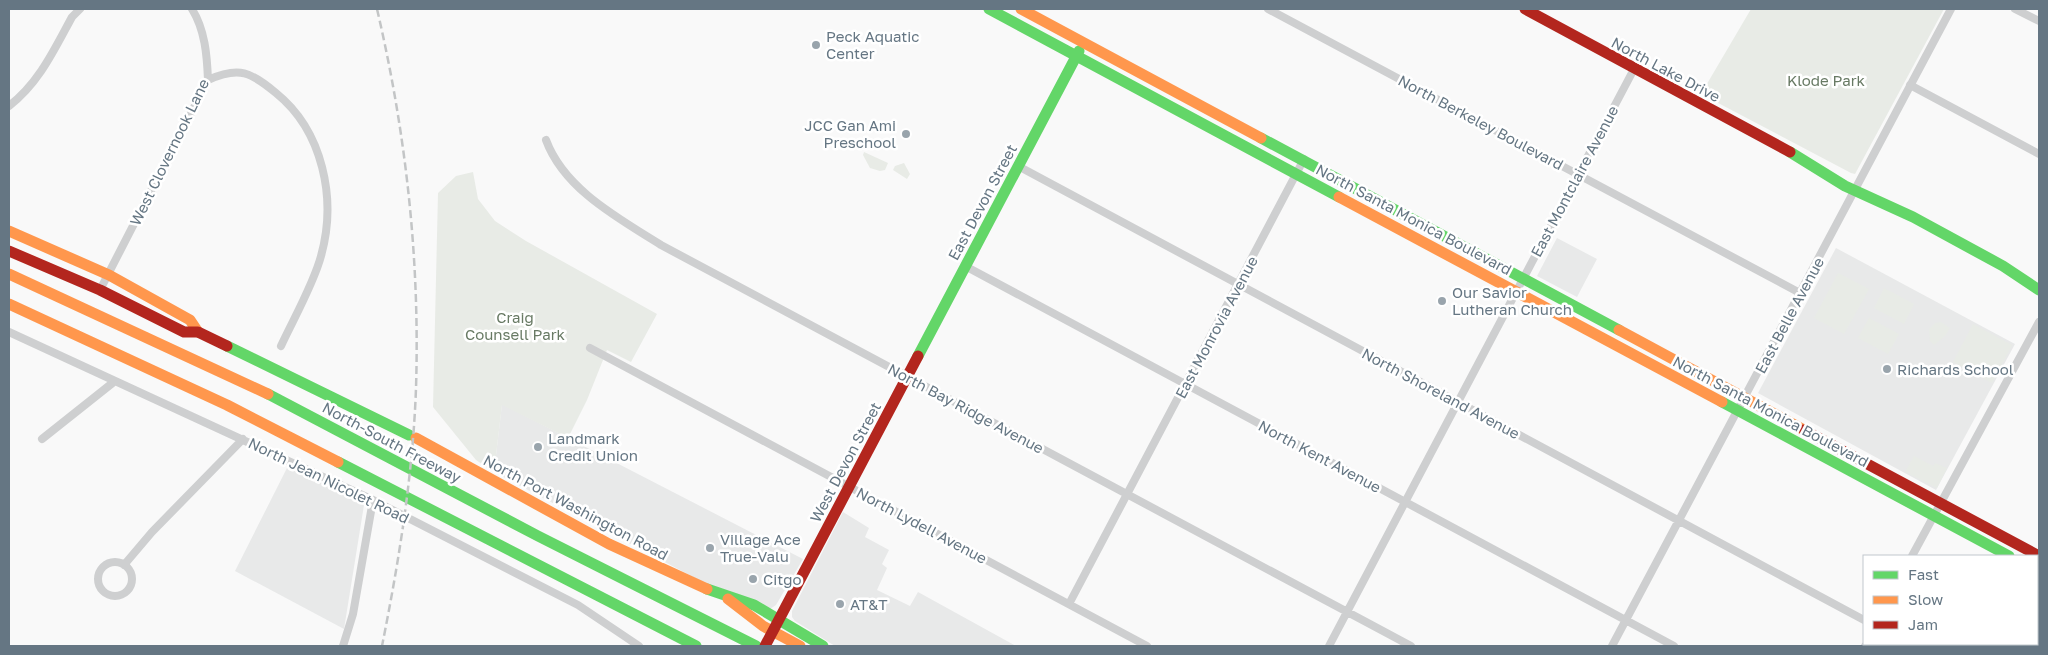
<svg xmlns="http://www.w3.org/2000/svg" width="2048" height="655" font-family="'Golos Text',sans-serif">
<rect width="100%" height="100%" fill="#f9f9f9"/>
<path fill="#e8e9e9" d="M1557,238L1597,259L1577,297L1537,276Z
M1836,248L2015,344L1936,490L1758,393Z
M502,404L803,559L776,605L770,609L716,589L494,472Z
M288,466L364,505L344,629L235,571Z
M843,512L869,528L865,537L889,550L882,564L887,568L877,590L910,606L918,592L1016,646H835L795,621L792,617V611Z"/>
<path fill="#e8ebe6" d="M1751,9H1944L1855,174L1851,173L1701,94Z
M864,152L888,163L885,170L880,171L870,168L863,155Z
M904,163L910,174L907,179L893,170L895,166Z
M473,172L478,199L495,221L526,241L657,314L631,362L607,350L587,400L568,438L502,405L494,472L476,460L433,407L438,193L456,176Z
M1838,273L1869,289L1844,334L1814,318Z
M1884,288L1914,304L1904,324L1874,308Z
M1869,318L1899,334L1888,354L1858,338Z
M1941,322L1950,328L1945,336L1934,345L1930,341L1929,329L1935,323Z
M1973,324L2012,345L1992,383L1953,362Z
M1914,456L1933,466L1935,463L1947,468L1937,488L1905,472Z"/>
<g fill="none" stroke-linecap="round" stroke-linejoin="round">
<path stroke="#cecfd0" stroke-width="8" d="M1268,9L1800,293
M2015,9L2039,21
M208,80C239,66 251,72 276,93C323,131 337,199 321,256C314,283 293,320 281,346
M1910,85L2039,154
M9,106C39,83 54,50 72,17L80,9
M546,140C564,189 618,218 661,245L1411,646
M1018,166L1864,620
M965,266L1674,646
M100,290L208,80C207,55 205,30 192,9
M9,332L373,500L578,605L639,646
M590,348L1147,646
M42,439L115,381
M1912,556L2039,322
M98 579a17 17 0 1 1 34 0a17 17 0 1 1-34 0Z
M124,565L152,532L243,439
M1069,604L1304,159
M1909,644L1914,646
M343,646L353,614L373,500
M1329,646L1634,69
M1612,646L1951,9
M1865,646L1867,644"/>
<path stroke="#63d668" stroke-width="11" d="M989,9L1339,197
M1261,138L1619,330
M1790,152L1845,186L1913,217L2003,266L2039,290
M227,346L409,435
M918,356L1079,51
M268,394L538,536L756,646
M1722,402L2009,556
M338,462L696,646
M2037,571L2039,573
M707,589L754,605L823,646"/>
<path stroke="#ff974d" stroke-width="11" d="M1021,9L1261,138
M1339,197L1722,402
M9,231L109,275L190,320L198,332
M9,274L268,394
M9,304L227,405L338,462
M1619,330L1804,430
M416,438L609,544L707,589
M728,599L763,626L800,646"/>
<path stroke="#b3261e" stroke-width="11" d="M1525,9L1790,152
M9,251L100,290L184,332H198L227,346
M1804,430L2039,556
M765,646L918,356"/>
<path stroke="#c3c5c6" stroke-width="2.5" stroke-dasharray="8 4" stroke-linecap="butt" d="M377,9C406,133 420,260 416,388C413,474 399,561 382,646"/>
</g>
<g fill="#99a4ac" stroke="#fff" stroke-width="2">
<circle cx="816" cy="45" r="5"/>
<circle cx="906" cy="134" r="5"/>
<circle cx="1442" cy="301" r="5"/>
<circle cx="1887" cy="369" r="5"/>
<circle cx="538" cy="447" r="5"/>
<circle cx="710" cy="548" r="5"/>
<circle cx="753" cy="579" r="5"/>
<circle cx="840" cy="604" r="5"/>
</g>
<g text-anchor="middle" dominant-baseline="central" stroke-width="5" stroke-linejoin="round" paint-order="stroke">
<g font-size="15" fill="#657683" stroke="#fff" text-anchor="start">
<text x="826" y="36">Peck Aquatic<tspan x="826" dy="17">Center</tspan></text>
<text x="896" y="125" text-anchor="end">JCC Gan Ami<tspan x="896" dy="17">Preschool</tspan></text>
<text x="1452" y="292">Our Savior<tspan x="1452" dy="17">Lutheran Church</tspan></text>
<text x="1897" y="369">Richards School</text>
<text x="548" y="438">Landmark<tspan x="548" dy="17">Credit Union</tspan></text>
<text x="720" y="539">Village Ace<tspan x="720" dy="17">True-Valu</tspan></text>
<text x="763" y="579">Citgo</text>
<text x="850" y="604">AT&amp;T</text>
</g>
<g font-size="15" fill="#657683" stroke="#fff">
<text transform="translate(1666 69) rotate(28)">North Lake Drive</text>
<text transform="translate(1481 122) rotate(28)">North Berkeley Boulevard</text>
<text transform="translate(169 152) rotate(-64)">West Clovernook Lane</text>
<text transform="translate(1574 181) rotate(-62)">East Montclaire Avenue</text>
<text transform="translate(982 202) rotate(-62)">East Devon Street</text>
<text transform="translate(1414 219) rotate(28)">North Santa Monica Boulevard</text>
<text transform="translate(1789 315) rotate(-62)">East Belle Avenue</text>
<text transform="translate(1216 327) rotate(-62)">East Monrovia Avenue</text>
<text transform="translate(1441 393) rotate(28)">North Shoreland Avenue</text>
<text transform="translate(966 408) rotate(28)">North Bay Ridge Avenue</text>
<text transform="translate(1771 411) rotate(28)">North Santa Monica Boulevard</text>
<text transform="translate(392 442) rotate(28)">North-South Freeway</text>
<text transform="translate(1320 456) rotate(28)">North Kent Avenue</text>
<text transform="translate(845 462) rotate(-62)">West Devon Street</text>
<text transform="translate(329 480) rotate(26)">North Jean Nicolet Road</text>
<text transform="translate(576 507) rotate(28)">North Port Washington Road</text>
<text transform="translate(922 525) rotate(28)">North Lydell Avenue</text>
</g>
<g font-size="15" fill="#687a64" stroke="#fff">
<text x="1826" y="80">Klode Park</text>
<text x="515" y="317">Craig<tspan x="515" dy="17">Counsell Park</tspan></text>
</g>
</g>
<rect width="2048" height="655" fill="none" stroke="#657683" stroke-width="20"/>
<rect x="1863" y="555" width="175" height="90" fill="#ffffff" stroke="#c1c8cd"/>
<rect x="1873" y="571" width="25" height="8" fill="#63d668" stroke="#c1c8cd"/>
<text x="1908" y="580" font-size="15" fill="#657683">Fast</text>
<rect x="1873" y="596" width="25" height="8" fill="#ff974d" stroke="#c1c8cd"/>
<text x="1908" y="605" font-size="15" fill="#657683">Slow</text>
<rect x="1873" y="621" width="25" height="8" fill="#b3261e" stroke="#c1c8cd"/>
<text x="1908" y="630" font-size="15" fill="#657683">Jam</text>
</svg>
